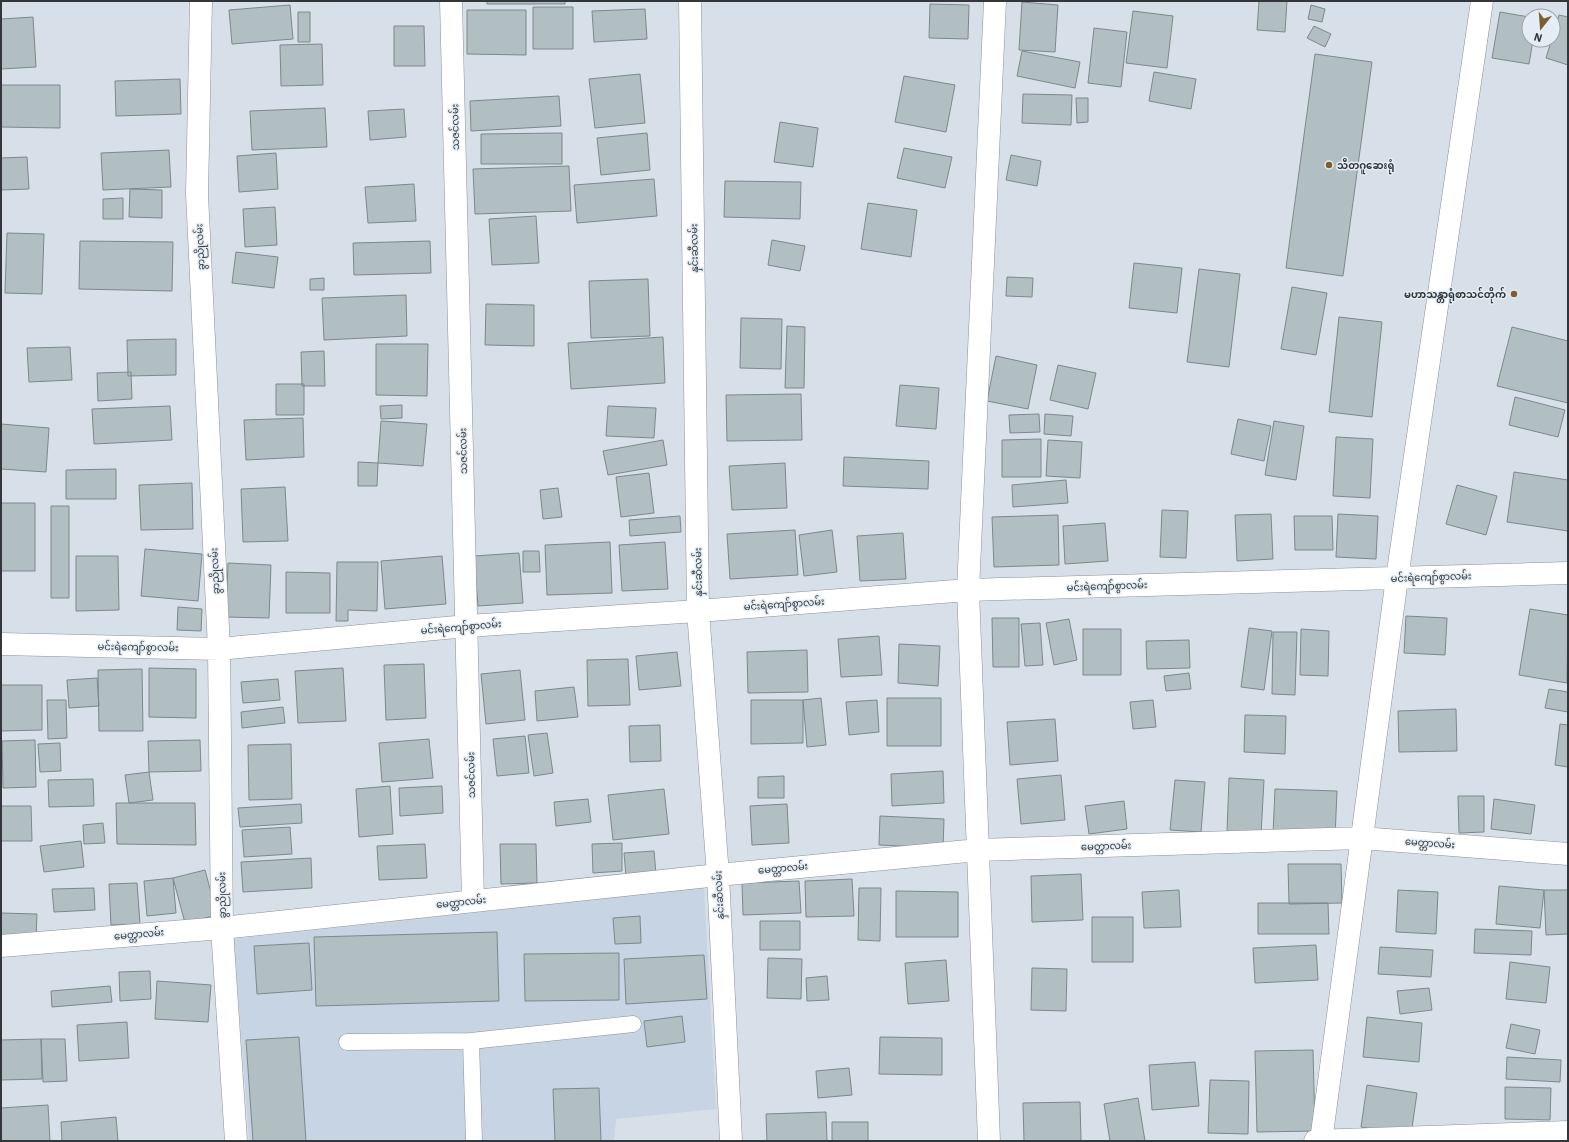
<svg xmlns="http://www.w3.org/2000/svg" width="1569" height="1142" font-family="'IBM Plex Sans','Noto Sans Myanmar',sans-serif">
<rect width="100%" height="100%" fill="#d7dfe8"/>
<path fill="#c6d4e3" d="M704,887L716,1109L616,1119L614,1141H249L234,939Z"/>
<path fill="#b2bfc2" stroke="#7c898b" d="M487,1H565V4H487Z
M1259,1H1287L1285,32L1257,30Z
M1022,2L1058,5L1055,52L1019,50Z
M930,4L969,5L968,39L929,38Z
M290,5L293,39L232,44L229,10Z
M1311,5L1325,9L1322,22L1308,19Z
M533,7H573V49H533Z
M645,9L647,39L594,42L592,11Z
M467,10H526V55L467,54Z
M1133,11L1173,16L1167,68L1126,63Z
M298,12H310V42H298Z
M1500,12L1529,17V40H1533L1529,64L1492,58Z
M1559,15L1568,17V65L1546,58Z
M33,17L36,67L1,69V19Z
M394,26H424L425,66H394Z
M1314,26L1331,34L1325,47L1307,38Z
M1094,28L1127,32L1121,87L1088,83Z
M322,44L323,85L281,86L280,45Z
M1022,51L1080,62L1075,88L1017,76Z
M1315,54L1372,62L1343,276L1286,268Z
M1154,72L1196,79L1191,109L1149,101Z
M640,74L645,123L595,128L589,79Z
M904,76L955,85L946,132L895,122Z
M180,79L181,114L116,116L115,81Z
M1,85H60V128L1,127Z
M1023,94L1072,95L1071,125L1022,123Z
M559,96L561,126L471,131L470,101Z
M1076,98H1088V122L1077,123Z
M325,108L327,147L252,150L250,111Z
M404,109L406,137L370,140L368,111Z
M780,122L818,128L813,167L774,162Z
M562,133V164H481V134Z
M647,133L650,170L601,175L597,138Z
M904,148L952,157L945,188L897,178Z
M169,150L171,187L103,190L101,153Z
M276,153L278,189L239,192L237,156Z
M1011,155L1041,161L1037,186L1006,180Z
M27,157L29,189L1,190V158Z
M569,166L571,211L475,214L473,169Z
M654,179L657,216L577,223L574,185Z
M725,181L801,182L800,219L724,217Z
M414,184L416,221L368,223L365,187Z
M130,189L162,190V218L129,217Z
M123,198V219H103V199Z
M868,203L917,210L911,257L861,249Z
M275,207L277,245L245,247L243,209Z
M536,216L539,263L492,265L489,219Z
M7,233L44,234L42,294L5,293Z
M772,240L805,246L800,271L768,265Z
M80,241L173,242L172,291L79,289Z
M430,241L431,273L354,275L353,243Z
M236,252L278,257L274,288L232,283Z
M1134,263L1182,268L1177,313L1129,308Z
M1199,269L1240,274L1229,367L1187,362Z
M1007,277L1033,278L1032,297L1006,296Z
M324,278V290H310V279Z
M648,279L650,336L591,338L589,281Z
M1292,287L1327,293L1316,355L1281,349Z
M406,295L407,336L324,340L322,298Z
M486,304L534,305V346L485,345Z
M1339,317L1382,322L1372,417L1329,412Z
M741,318L782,319L781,369L740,368Z
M787,326L805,327L804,388H785Z
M1512,327L1568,341V403L1497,386Z
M663,337L665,383L571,389L568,343Z
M176,339V375L128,376L127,340Z
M376,344H428L427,396L376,395Z
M70,347L72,380L29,382L27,348Z
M324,351L325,386H302L301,352Z
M996,356L1037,365L1028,409L987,401Z
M1058,365L1096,373L1088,409L1050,400Z
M131,372L132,399L98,401L97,373Z
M276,384H304V415H276Z
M900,385L939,388L936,429L896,426Z
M801,394L802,440L727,441L726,395Z
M1515,397L1565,410L1558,437L1509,425Z
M402,405V418L381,419L380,406Z
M170,406L172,440L94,444L92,409Z
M608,406L656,408L654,438L606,436Z
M1039,414L1040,432L1010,433L1009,415Z
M1045,414L1073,416L1071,436L1044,434Z
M303,418L304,457L246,460L244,420Z
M1238,419L1271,426L1264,461L1231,454Z
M381,421L427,424L423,466L378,463Z
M1274,421L1304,426L1296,480L1265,475Z
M1,424L49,428L46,472L1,469Z
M1336,437L1373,439L1370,498L1333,496Z
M1041,439V477H1002V440Z
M663,440L667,465L608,475L603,451Z
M1048,440L1082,442L1080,478L1046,476Z
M844,457L929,461L928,489L843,486Z
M358,462L378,463L377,486H358Z
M785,463L787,508L732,510L729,466Z
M116,469V499H66V470Z
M1514,472L1568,480V531L1507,522Z
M649,473L654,513L621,517L616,477Z
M1066,480L1068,503L1013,507L1012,485Z
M192,483L193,529L141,530L139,485Z
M1457,485L1497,496L1486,535L1446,524Z
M285,487L288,541L243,542L241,489Z
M558,488L562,517L543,519L540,490Z
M1,503H35V571H1Z
M51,506H69V598H51Z
M1162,510L1188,511L1186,558L1160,557Z
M1271,514L1273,559L1237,561L1235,515Z
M1338,514L1378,516L1376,559L1336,557Z
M1058,515L1059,565L994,567L992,517Z
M680,516L681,532L630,536L629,520Z
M1294,516H1332L1333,550H1295Z
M1105,523L1108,561L1065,564L1063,526Z
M795,530L798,575L730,579L727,534Z
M832,530L837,572L804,576L799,535Z
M903,533L906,579L860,581L857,536Z
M610,542L612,593L547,595L545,545Z
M665,542L668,589L622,591L619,545Z
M145,549L202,554L198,601L141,596Z
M523,551H539L540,572H523Z
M519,553L523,603L478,606L474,556Z
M76,556H118L119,610L76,611Z
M442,556L446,604L385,609L381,561Z
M337,562H378L377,611L348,610V621H336Z
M228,563L271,565L269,618L226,617Z
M286,572L330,573V613H286Z
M178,607L202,609L201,631L177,630Z
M1530,609L1568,615L1567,683L1519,675Z
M1406,616L1447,618L1445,655L1404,653Z
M992,618H1019V667H993Z
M1069,619L1077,660L1054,665L1046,623Z
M1040,623L1043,665L1025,666L1021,624Z
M1249,628L1272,631L1264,690L1241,687Z
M1083,629H1121V675H1083Z
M1301,629L1329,631L1328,676L1300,675Z
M1273,632H1297L1295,695L1272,694Z
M879,636L882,675L841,677L838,639Z
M1189,640L1190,668L1147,669L1146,641Z
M899,644L940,646L938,686L898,683Z
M807,650L808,692L748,693L747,652Z
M677,652L681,686L639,690L636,656Z
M628,659L630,705L588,706L587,660Z
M424,664L426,718L386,720L384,665Z
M149,668L196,669V718L149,717Z
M343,668L346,721L298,723L295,671Z
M142,669L143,731H99L98,670Z
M520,670L525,720L486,724L481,674Z
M1189,673L1191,689L1166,691L1164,676Z
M97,678L99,706L69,708L67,680Z
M278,679L280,700L243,703L241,682Z
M1,685H42V730L1,731Z
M574,687L578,717L537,721L535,691Z
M1549,689L1568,692V712L1545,708Z
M821,698L826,745L807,747L803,700Z
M887,698H941V746H887Z
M47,700H66L67,738L48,739Z
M751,700H803V743L751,744Z
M877,700L879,732L849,735L846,702Z
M1153,700L1156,727L1133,729L1130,702Z
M283,707L285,723L242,728L241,712Z
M1456,709L1457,751L1399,752L1398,711Z
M1245,715L1286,716L1285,754L1244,752Z
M1055,719L1058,761L1010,765L1007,722Z
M1560,724L1568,725V767L1555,765Z
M660,725L661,761L630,762L629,726Z
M547,733L553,773L534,776L528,735Z
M525,736L529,773L497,776L493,739Z
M429,739L433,778L382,782L379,743Z
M35,740L36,787L3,788L2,741Z
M200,740L201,771L149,772L148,741Z
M60,743L61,771L40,772L38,744Z
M291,744L292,799L249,800L248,745Z
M943,771L944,803L892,806L891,774Z
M149,772L153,800L129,803L125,775Z
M1061,775L1065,820L1021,824L1017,779Z
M784,776V798H758V777Z
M1229,778L1264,780L1261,835L1227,833Z
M93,779L94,806L49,807L48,780Z
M1175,780L1205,782L1201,832L1170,830Z
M390,786L393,834L359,837L356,789Z
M442,786L443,813L400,816L399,788Z
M664,789L669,834L613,840L608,795Z
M1275,789L1337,791L1335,838L1273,835Z
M1458,796H1484V832L1459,833Z
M588,799L591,822L556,826L554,802Z
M1494,799L1535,805L1531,834L1491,829Z
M1124,801L1127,829L1089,834L1085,806Z
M116,803H195L196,845L117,844Z
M301,804L302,823L240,827L238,808Z
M787,804L789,843L752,845L750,806Z
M1,806H31L32,841H1Z
M880,816L944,819L943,848L879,845Z
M103,823L105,843L84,844L83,825Z
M290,827L292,854L244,857L242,830Z
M81,841L84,867L44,872L40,846Z
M622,843V871L593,873L592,844Z
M425,844L427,878L379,880L377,846Z
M500,844H536L537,883L501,884Z
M654,851L656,874L626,876L624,853Z
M311,858L312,888L243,892L241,862Z
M1288,864H1341L1342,903L1289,904Z
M205,870L217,915L185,923L173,878Z
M1081,874L1083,920L1032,922L1031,876Z
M173,878L176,913L147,916L144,881Z
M852,879L854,916L806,917L805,881Z
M799,881L801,913L743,915L742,883Z
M137,883L140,924L111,925L109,884Z
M1499,886L1544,890L1540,928L1496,924Z
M94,888L95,910L54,912L52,889Z
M859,888H881L880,941L858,940Z
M1179,890L1181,927L1144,928L1142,892Z
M1398,890L1438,892L1436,934L1396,932Z
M1544,890H1568V934L1546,935Z
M896,891L958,892V937H896Z
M1258,903H1328L1329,934H1258Z
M1,913L37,914L36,938L1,937Z
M640,916L641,943L615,944L613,918Z
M1092,917H1133V962H1092Z
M760,921H800V950H760Z
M1475,929L1532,931L1531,955L1474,953Z
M497,932L499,1001L316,1006L314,937Z
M309,943L312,990L257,994L254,946Z
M1316,945L1318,980L1255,983L1253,948Z
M1380,947L1433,950L1431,977L1378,974Z
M619,953V1000L525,1001L524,954Z
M704,955L707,999L626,1004L624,959Z
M768,958L802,959L801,999L767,998Z
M946,960L949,1001L908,1004L905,963Z
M1510,962L1550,967L1546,1003L1506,999Z
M1032,968L1067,969L1066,1011L1031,1010Z
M150,971L151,999L120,1001L119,972Z
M827,976L829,1000L807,1001L806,978Z
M157,981L211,985L208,1022L155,1019Z
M110,986L112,1002L52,1007L51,991Z
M1429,988L1432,1010L1400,1014L1397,991Z
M682,1016L685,1042L647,1047L644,1021Z
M1367,1017L1422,1023L1419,1062L1363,1057Z
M127,1022L129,1058L79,1061L77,1025Z
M1511,1024L1540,1030L1535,1054L1506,1048Z
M299,1037L306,1141H253L246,1040Z
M880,1037L942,1038V1075L879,1074Z
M41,1039L42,1079L1,1080V1040Z
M41,1039H65L67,1081L43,1082Z
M1313,1050L1315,1131L1257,1132L1255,1051Z
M1507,1057L1561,1060L1560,1082L1506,1079Z
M1195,1062L1199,1106L1152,1110L1149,1065Z
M849,1068L852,1095L818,1098L816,1071Z
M1210,1080L1249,1081L1248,1134L1208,1133Z
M1367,1085L1417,1093L1411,1135L1361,1127Z
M1505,1087L1551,1088L1550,1120L1505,1119Z
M599,1088L601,1141H555L553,1089Z
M1138,1098L1145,1141H1110L1104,1104Z
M1080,1102L1081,1141H1024L1023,1103Z
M48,1105L50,1141H1V1108Z
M826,1112L827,1141H767L766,1114Z
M116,1117L118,1141H62L61,1122Z
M832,1122H868V1141H832Z"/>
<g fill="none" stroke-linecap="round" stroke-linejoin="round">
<defs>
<path id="service" d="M471,1041L633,1024
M347,1042L471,1041L474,1141"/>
<path id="minor" d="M201,1L197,194L219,649L222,928L236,1141
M451,1L473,901
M690,1L698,611L718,875L731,1141
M1,644L219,649L467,626L698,611L968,590L1568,573
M1,946L222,928L718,875L978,850L1361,838L1568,854
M989,1141L968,590L995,1
M1315,1141L1568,1132
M1321,1141L1397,578L1482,1"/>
</defs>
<use href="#service" stroke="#899299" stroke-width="17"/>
<use href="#minor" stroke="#899299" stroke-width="23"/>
<use href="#service" stroke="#fff" stroke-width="16"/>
<use href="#minor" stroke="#fff" stroke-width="22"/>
</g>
<g fill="#7a6031" stroke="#e4edf5" stroke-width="1.5">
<circle cx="1329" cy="165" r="4"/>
<circle cx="1514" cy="294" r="4"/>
</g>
<g text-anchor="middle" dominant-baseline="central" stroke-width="3" stroke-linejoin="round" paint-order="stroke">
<g font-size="10" fill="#33373a" stroke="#e4edf5">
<text transform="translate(455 127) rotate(-91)">သဇင်လမ်း</text>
<text transform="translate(200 247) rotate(-93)">ခွာညိုလမ်း</text>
<text transform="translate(694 248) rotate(-91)">နှင်းဆီလမ်း</text>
<text transform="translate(463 451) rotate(-91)">သဇင်လမ်း</text>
<text transform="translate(215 571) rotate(-93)">ခွာညိုလမ်း</text>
<text transform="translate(698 572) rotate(-91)">နှင်းဆီလမ်း</text>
<text transform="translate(1431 577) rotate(-2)">မင်းရဲကျော်စွာလမ်း</text>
<text transform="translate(1107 586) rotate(-2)">မင်းရဲကျော်စွာလမ်း</text>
<text transform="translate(784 604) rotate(-4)">မင်းရဲကျော်စွာလမ်း</text>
<text transform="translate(461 627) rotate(-5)">မင်းရဲကျော်စွာလမ်း</text>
<text transform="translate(138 647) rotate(1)">မင်းရဲကျော်စွာလမ်း</text>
<text transform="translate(471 775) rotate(-91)">သဇင်လမ်း</text>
<text transform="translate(1430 843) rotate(4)">မေတ္တာလမ်း</text>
<text transform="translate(1106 846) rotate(-2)">မေတ္တာလမ်း</text>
<text transform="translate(783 868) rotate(-5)">မေတ္တာလမ်း</text>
<text transform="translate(222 895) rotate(-91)">ခွာညိုလမ်း</text>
<text transform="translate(719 895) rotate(-93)">နှင်းဆီလမ်း</text>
<text transform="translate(461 902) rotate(-6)">မေတ္တာလမ်း</text>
<text transform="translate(139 934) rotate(-5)">မေတ္တာလမ်း</text>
</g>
<g font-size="10" font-weight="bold" fill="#33373a" stroke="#e4edf5" text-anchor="start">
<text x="1337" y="165">သီတဂူဆေးရုံ</text>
<text x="1506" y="294" text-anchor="end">မဟာသန္တာရုံစာသင်တိုက်</text>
</g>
</g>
<rect width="1569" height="1142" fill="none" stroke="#33373a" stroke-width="4"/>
<g transform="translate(1541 28) rotate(197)"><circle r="19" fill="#e4edf5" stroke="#9da4aa"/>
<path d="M0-3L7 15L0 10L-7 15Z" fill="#7a6031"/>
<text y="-6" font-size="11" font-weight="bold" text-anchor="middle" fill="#33373a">N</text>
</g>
</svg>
